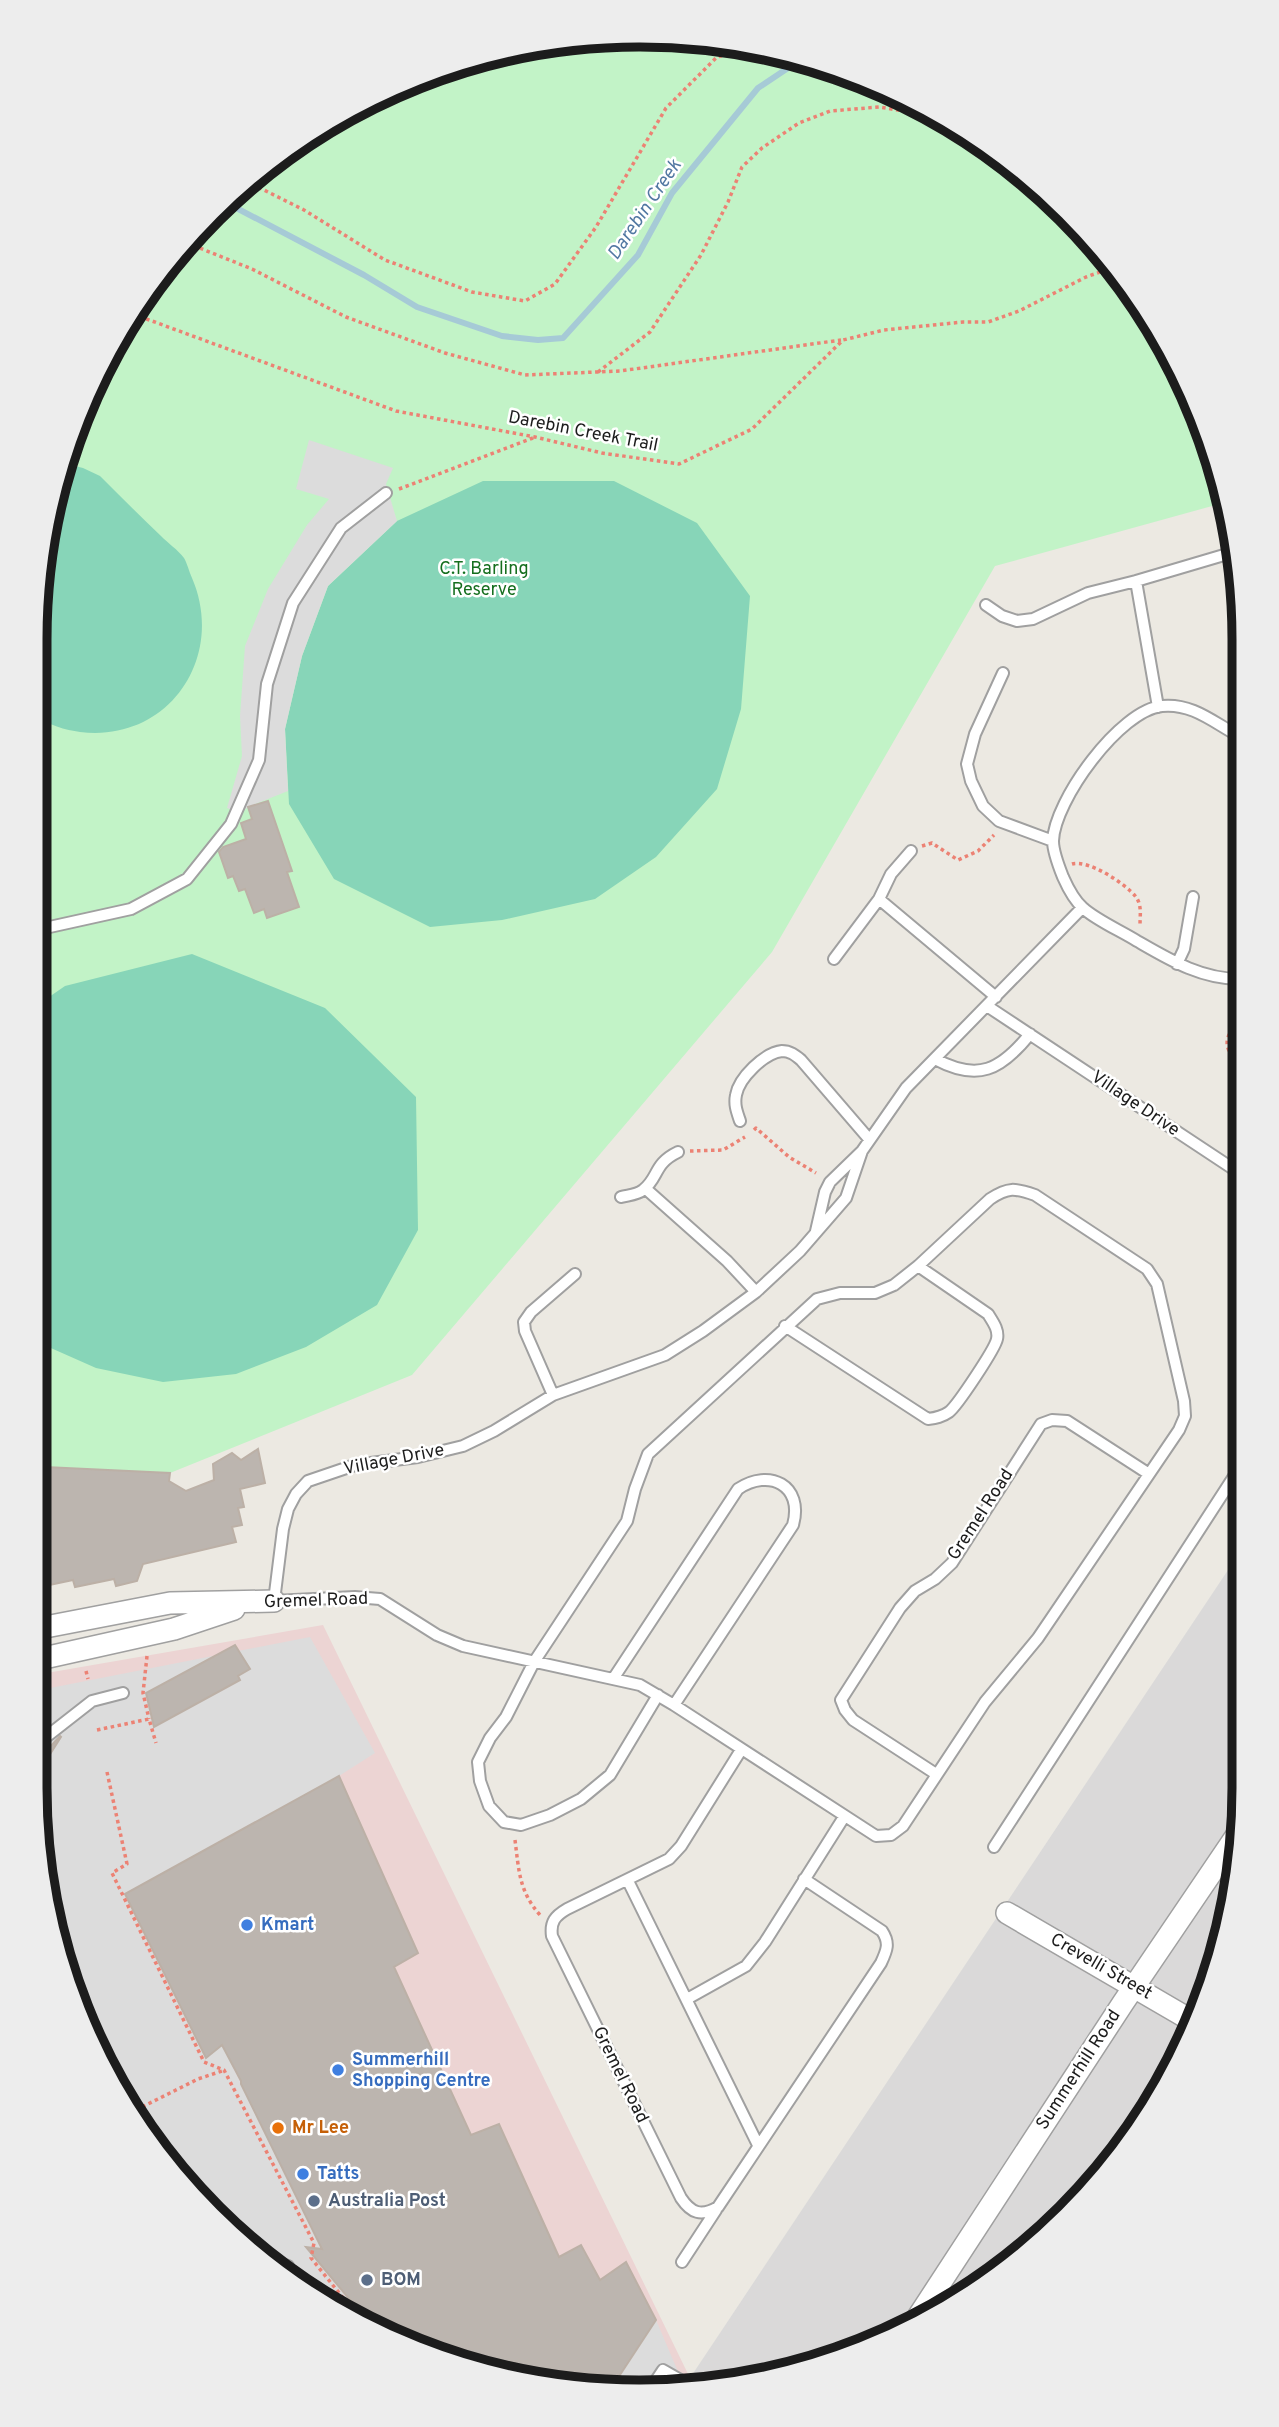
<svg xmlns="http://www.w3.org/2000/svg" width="1279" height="2427" font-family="Overpass,sans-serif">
<rect width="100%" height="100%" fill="#ece9e2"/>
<path fill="#dad9d9" d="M1242,1549L1243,1827L1223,1944L1181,2055L1119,2156L1038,2242L871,2346L682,2390Z"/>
<path fill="#ecd4d3" d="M323,1625L690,2378L682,2390L483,2371L304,2290L160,2156L67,1982L35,1787V1675Z"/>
<path fill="#c2f3c7" d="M679,36L796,56L907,98L1038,185L1119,272L1198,409L1223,503L995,566L772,952L412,1375L170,1473L35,1466L36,600L56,483L98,372L160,271L241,185L338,116L446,67L561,40Z"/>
<path fill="#87d5b8" d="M63,463L83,468L100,476C120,496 140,516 161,536C168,543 178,550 184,558C187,563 189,571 192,578C226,657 169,743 80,732C66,730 47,725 36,715V600L56,483Z
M483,481H614L697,523L750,596L741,709L717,789L656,857L595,899L502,920L430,927L334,879L289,804L285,729L302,656L328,586L397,521Z
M192,954L325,1008L416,1097L418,1230L377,1305L306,1347L236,1374L163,1382L96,1368L35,1341L36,1006L65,986Z"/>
<path fill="#dcdcdc" d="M309,440L393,468L386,484L397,521L328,586L302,656L285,729L288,791L248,807L241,813L227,808L242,756L240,716L245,646L268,589L307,525L329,499L296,489Z
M310,1637L375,1753L339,1776L395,1901L364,1917L206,2057L222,2045L322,2249L307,2248L363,2317L304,2290L160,2156L67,1982L35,1787V1691Z
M656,2320L682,2381L676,2390L614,2384Z"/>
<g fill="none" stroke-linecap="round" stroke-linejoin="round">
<path stroke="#a6cad6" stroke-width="6" d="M225,202L364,275L417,307L502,336L538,340L563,338L638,255L672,193L758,88L788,68L816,63"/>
</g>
<path fill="#bcb5af" stroke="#bcb0a6" stroke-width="2" d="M268,801L292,871L287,872L299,907L267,918L264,909L254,913L245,889L239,891L233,876L228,878L219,852L223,847L246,839L241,823L252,819L248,807Z
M258,1449L265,1483L240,1489L244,1507L238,1508L242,1525L232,1527L236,1542L143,1564L137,1581L116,1586L114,1579L75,1587L73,1580L35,1588V1469L45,1467L170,1473L169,1481L186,1491L214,1480L213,1464L232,1453L241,1460Z
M235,1645L250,1669L238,1676L240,1680L154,1727L146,1693Z
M60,1736L61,1737L35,1778V1760L41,1757Z
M339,1776L418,1953L394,1967L471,2135L499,2124L559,2257L581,2245L600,2280L626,2262L656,2320L614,2384L483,2371L365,2318L306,2247L322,2249L241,2084V2081L222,2045L206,2058L125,1894Z"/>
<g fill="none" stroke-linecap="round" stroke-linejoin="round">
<defs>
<path id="lane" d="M1136,581L1158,707
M986,605L1002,616L1017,621L1033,619L1088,593L1136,581L1224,555
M1003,673L975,734L967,764L971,781L983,806L999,821L1053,841
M1239,736C1214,723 1193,703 1162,706C1120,710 1054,801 1053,841C1053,852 1059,867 1063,877C1067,886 1075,901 1083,908C1096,920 1121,931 1137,941C1170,960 1201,979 1240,979
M879,899L996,997
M36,930L131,909L187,879L231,824L259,760L267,684L293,603L341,528L386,493
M834,959L879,899L891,874L911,851
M1177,964L1184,949L1193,897
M987,1006L1241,1174
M935,1059C978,1082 1001,1070 1030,1034
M740,1121C737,1112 734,1105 736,1095C739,1078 764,1053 782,1051C790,1051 795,1055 801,1060L869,1139
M646,1189L727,1261L756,1292
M621,1197C628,1195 637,1195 643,1190C659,1178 653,1164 678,1152
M816,1231L825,1192L830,1182L862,1151L906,1088L1082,908
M785,1326L928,1419C936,1418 942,1417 949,1412C957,1406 995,1349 997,1339C999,1330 993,1322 988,1314L918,1266
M553,1395L525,1331L524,1322L531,1312L575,1274
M613,1679L738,1489C769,1468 804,1485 793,1525L674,1705
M658,1695L610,1775L581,1799L550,1815L521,1825L504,1822L489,1806L480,1781L478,1762L490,1738L506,1717L534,1662L627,1521L635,1489L648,1454L817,1299L840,1293H875L894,1285L918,1266L990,1199C1008,1187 1015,1188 1035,1195L1147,1269L1157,1284L1184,1401L1185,1416L1179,1430L1038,1638L985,1702L903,1826L891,1835L876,1836L674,1705L640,1685L463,1646L437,1635L380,1599L355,1597L274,1601L283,1529L288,1509L296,1494L308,1481L355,1465L418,1457L463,1446L494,1431L553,1395L665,1355L703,1331L756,1292L800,1251L846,1198L862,1151
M741,1750L681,1846L669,1859L567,1909C555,1916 550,1922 552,1936L681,2198C691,2213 701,2217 718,2207L881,1963C887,1950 890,1943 882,1931L804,1879
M35,1752L46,1737L92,1701L123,1693
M936,1774L853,1720L845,1710L841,1700L900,1608L915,1591L935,1579L952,1563L1041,1424L1052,1420L1067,1421L1149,1474
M994,1847L1242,1464
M628,1881L758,2145
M687,1999L746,1966L765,1942L844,1817
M274,2262L288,2266
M682,2262L716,2210
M651,2388L663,2370L684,2382L701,2385"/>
<path id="street" d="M35,1629L170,1603L274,1601
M35,1660L174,1629L234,1609
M1007,1913L1194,2022
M918,2317L1123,2003L1243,1826
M701,2385H704"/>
</defs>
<use href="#lane" stroke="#a0a0a0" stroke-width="14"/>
<use href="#street" stroke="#a0a0a0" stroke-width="24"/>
<path stroke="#ec8274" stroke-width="3.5" stroke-dasharray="3.5 3.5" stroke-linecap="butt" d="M246,181L304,210L385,260L472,292L525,301L555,284L596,227L666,108L717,57L751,48
M187,243L252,269L346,317L445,353L525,375L620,371L841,340
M133,314L396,411L535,437L602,453L679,464L752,429L843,340L884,330L963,322H988L1019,311L1086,277L1114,267
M598,372L650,332L701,255L728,202L742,167L762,148L799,123L830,111L879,107L935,116
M399,489L533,438
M1233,714L1239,701
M922,846L932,843L958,860L978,851L994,835
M1072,864C1088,859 1126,884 1136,897C1142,905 1140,916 1140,925
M1240,1016C1227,1036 1219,1046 1240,1063
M754,1130L756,1128L789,1157L816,1173
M690,1151L723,1150L745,1137
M147,1656L143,1693L149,1719
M86,1671L88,1679
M97,1730L149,1719L156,1743
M107,1772L127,1864L112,1873L204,2062L224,2070L314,2243L311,2258L356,2314
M515,1840C519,1871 519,1892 541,1916
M136,2110L198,2079L222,2071
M251,2241L259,2243"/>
<use href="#lane" stroke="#fff" stroke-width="10"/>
<use href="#street" stroke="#fff" stroke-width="21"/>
</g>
<g fill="#3f7fe0" stroke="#fff" stroke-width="2.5">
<circle cx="247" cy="1925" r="7"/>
<circle cx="338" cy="2070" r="7"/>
<circle cx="303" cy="2174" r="7"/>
</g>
<circle fill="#e8710a" stroke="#fff" stroke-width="2.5" cx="278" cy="2128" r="7"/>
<g fill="#5c6f8a" stroke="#fff" stroke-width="2.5">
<circle cx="314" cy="2201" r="7"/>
<circle cx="367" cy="2280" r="7"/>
</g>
<g text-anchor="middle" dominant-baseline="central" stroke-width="5" stroke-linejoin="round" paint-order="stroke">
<g font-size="18" fill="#1c1c1c" stroke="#fff">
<text transform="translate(583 432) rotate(11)">Darebin Creek Trail</text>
<text transform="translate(1135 1104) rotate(34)">Village Drive</text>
<text transform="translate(394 1460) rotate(-11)">Village Drive</text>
<text transform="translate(981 1515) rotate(-57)">Gremel Road</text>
<text transform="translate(316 1601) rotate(-2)">Gremel Road</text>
<text transform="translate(1101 1967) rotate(30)">Crevelli Street</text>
<text transform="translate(1079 2070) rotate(-57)">Summerhill Road</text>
<text transform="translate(620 2075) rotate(64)">Gremel Road</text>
</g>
<g font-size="18" fill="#156e1e" stroke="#fff">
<text x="484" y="569">C.T. Barling<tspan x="484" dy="21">Reserve</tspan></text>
</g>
<g font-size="18" font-weight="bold" fill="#366cbe" stroke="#fff" text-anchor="start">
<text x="261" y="1925">Kmart</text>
<text x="352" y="2060">Summerhill<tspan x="352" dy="21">Shopping Centre</tspan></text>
<text x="317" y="2174">Tatts</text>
</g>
<g font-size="18" font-weight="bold" fill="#c56008" stroke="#fff" text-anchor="start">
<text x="292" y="2128">Mr Lee</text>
</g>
<g font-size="18" font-weight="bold" fill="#4e5e75" stroke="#fff" text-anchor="start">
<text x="328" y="2201">Australia Post</text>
<text x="381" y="2280">BOM</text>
</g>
<g font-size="19" font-style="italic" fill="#5278a2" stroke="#fff">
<text transform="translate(645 210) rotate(-56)">Darebin Creek</text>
</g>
</g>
<path d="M0 0H1279V2427H0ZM639 47H640A592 592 0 0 1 1232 639V1788A592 592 0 0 1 640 2380H639A592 592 0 0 1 47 1788V639A592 592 0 0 1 639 47Z" fill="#ededed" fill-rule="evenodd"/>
<path fill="none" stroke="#1c1c1c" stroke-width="9" d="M639 47H640A592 592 0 0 1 1232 639V1788A592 592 0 0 1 640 2380H639A592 592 0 0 1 47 1788V639A592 592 0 0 1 639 47Z"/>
</svg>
